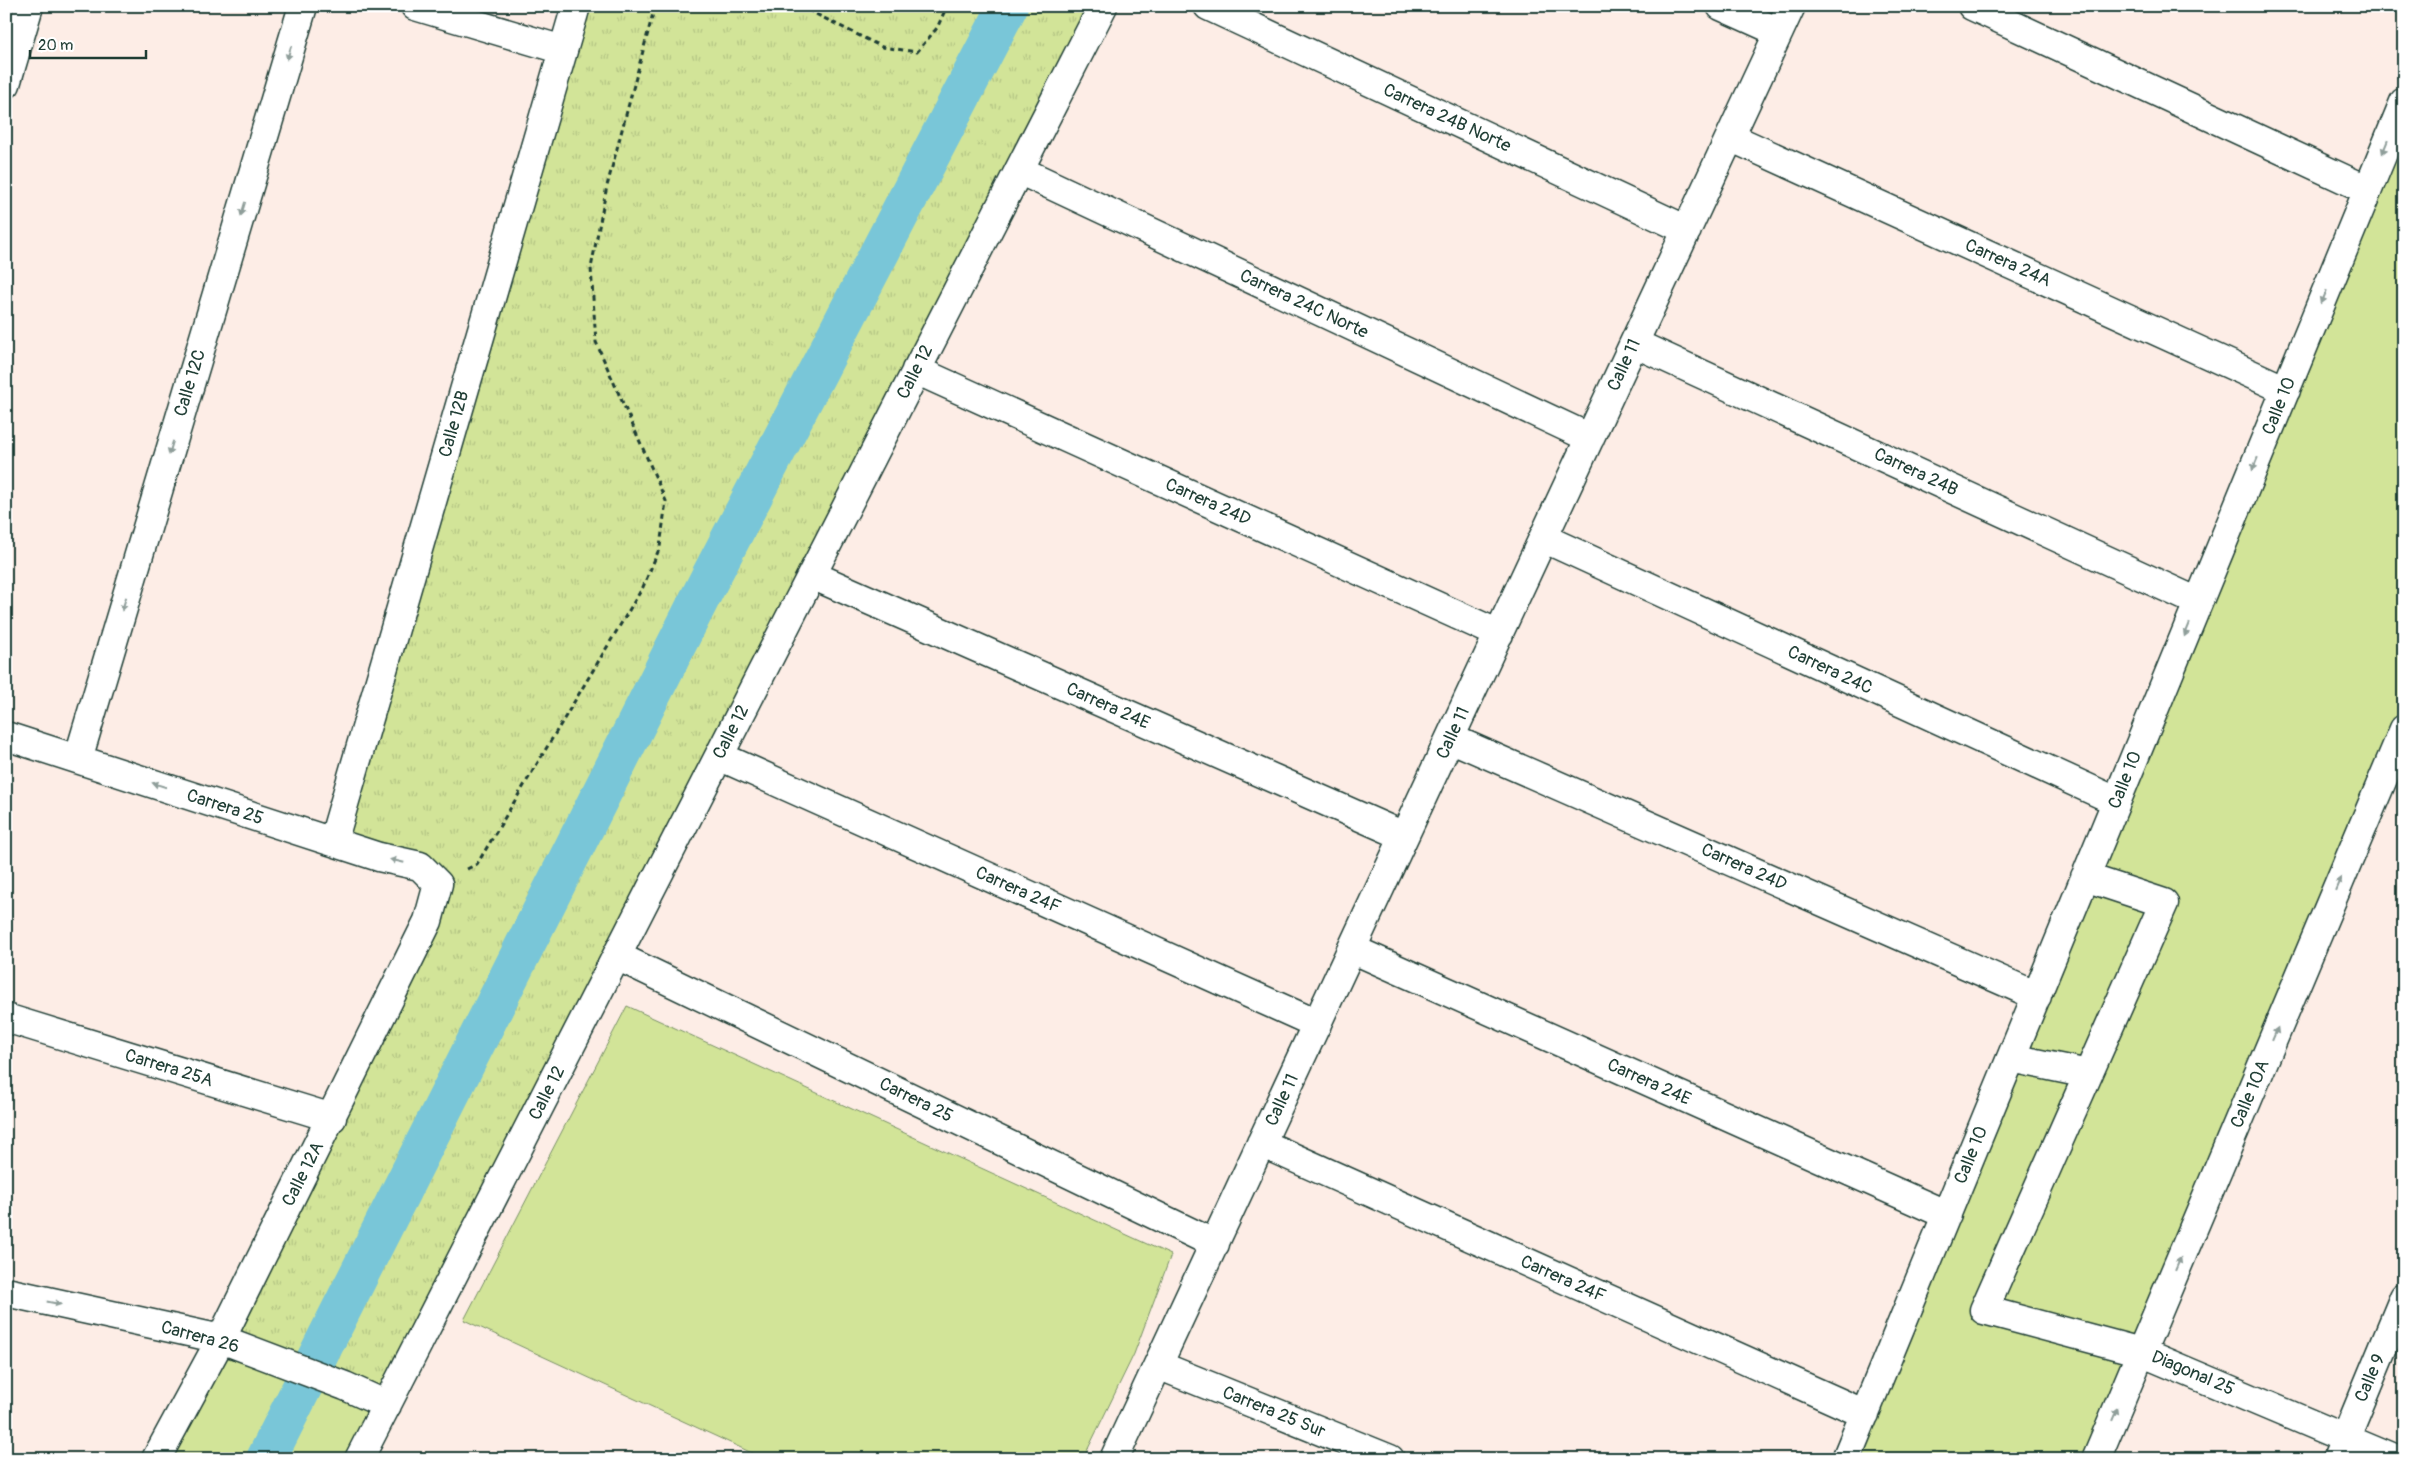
<svg xmlns="http://www.w3.org/2000/svg" width="2410" height="1465" font-family="Pangolin,sans-serif">
<defs>
<pattern id="park-tufts" width="24" height="20" patternUnits="userSpaceOnUse" patternTransform="scale(1.25)"><rect width="24" height="20" fill="#d2e498"/><path d="M3 7l-1-3M5 7V3M7 7l1-3M15 17l-1-3M17 17v-4M19 17l1-3" fill="none" stroke="#b4c484"/></pattern>
</defs>
<rect width="100%" height="100%" fill="#fdede6"/>
<filter id="ink" filterUnits="userSpaceOnUse"><feTurbulence type="fractalNoise" baseFrequency=".02" numOctaves="2"/><feDisplacementMap in="SourceGraphic" scale="10" xChannelSelector="R" yChannelSelector="G"/><feConvolveMatrix kernelMatrix="1 2 1 2 8 2 1 2 1" color-interpolation-filters="sRGB"/></filter>
<g filter="url(#ink)">
<path fill="#d2e498" stroke="#789066" d="M2404,114V729L2096,1459H1846Z
M627,1006L1171,1255L1134,1354L1083,1459H765L464,1320Z
M234,1344L380,1418L359,1459H168Z"/>
<path fill="url(#park-tufts)" stroke="#789066" d="M578,6H1103L387,1405L221,1339L437,884L333,842Z"/>
<g fill="none" stroke-linecap="round" stroke-linejoin="round">
<path stroke="#79c6d8" stroke-width="40" d="M266,1459L709,580L1008,6"/>
<defs>
<path id="minor" d="M415,6L563,50
M1208,6L1687,230
M1721,6L1779,32
M1972,6L2368,190
M6,84L29,6
M1730,137L2286,390
M1019,170L1590,438
M1634,343L2198,602
M916,370L1499,634
M1543,538L2116,801
M812,575L1404,836
M6,736L379,857L420,866L438,884L428,921L221,1339L156,1459
M1450,738L2037,996
M719,756L1317,1024
M78,759L303,6
M333,842L576,6
M2085,877L2164,903L1984,1310L2141,1352L2394,1459
M1352,949L1947,1215
M617,956L1215,1244
M6,1018L332,1118
M2011,1058L2088,1074
M1261,1143L1865,1414
M6,1292L221,1339L345,1386L387,1405
M1158,1365L1390,1459
M359,1459L1103,6
M1114,1459L1791,6
M1846,1459L2404,102
M2096,1459L2404,729
M2337,1459L2404,1297"/>
</defs>
<use href="#minor" stroke="#1f3d34" stroke-width="31"/>
<path stroke="#1f3d34" stroke-width="3" stroke-dasharray="5 4" stroke-linecap="butt" d="M800,6L882,47L917,52L937,28L947,6
M467,869L477,864L643,587L660,547L666,501L596,342L591,268L607,186L655,6"/>
<use href="#minor" stroke="#fff" stroke-width="28"/>
</g>
<defs><path id="oneway-solid" d="M-6-.8H1V-3.2L6.5 0L1 3.2V.8H-6Z" transform="scale(1.25)"/></defs>
<g fill="#8f9e9a">
<use href="#oneway-solid" transform="translate(289 53) rotate(107)"/>
<use href="#oneway-solid" transform="translate(2385 147) rotate(112)"/>
<use href="#oneway-solid" transform="translate(243 209) rotate(107)"/>
<use href="#oneway-solid" transform="translate(2324 297) rotate(112)"/>
<use href="#oneway-solid" transform="translate(171 448) rotate(107)"/>
<use href="#oneway-solid" transform="translate(2255 464) rotate(112)"/>
<use href="#oneway-solid" transform="translate(124 604) rotate(107)"/>
<use href="#oneway-solid" transform="translate(2187 630) rotate(112)"/>
<use href="#oneway-solid" transform="translate(159 785) rotate(-162)"/>
<use href="#oneway-solid" transform="translate(397 861) rotate(-167)"/>
<use href="#oneway-solid" transform="translate(2338 884) rotate(-67)"/>
<use href="#oneway-solid" transform="translate(2275 1034) rotate(-67)"/>
<use href="#oneway-solid" transform="translate(2178 1264) rotate(-67)"/>
<use href="#oneway-solid" transform="translate(54 1303) rotate(12)"/>
<use href="#oneway-solid" transform="translate(2115 1414) rotate(-67)"/>
</g>
</g>
<g text-anchor="middle" dominant-baseline="central" stroke-width="4" stroke-linejoin="round" paint-order="stroke">
<g font-size="18" fill="#1f3d34" stroke="#fff">
<text transform="translate(1447 118) rotate(25)">Carrera 24B Norte</text>
<text transform="translate(2008 263) rotate(24)">Carrera 24A</text>
<text transform="translate(1304 304) rotate(25)">Carrera 24C Norte</text>
<text transform="translate(1624 365) rotate(-65)">Calle 11</text>
<text transform="translate(915 372) rotate(-63)">Calle 12</text>
<text transform="translate(190 383) rotate(-73)">Calle 12C</text>
<text transform="translate(2279 406) rotate(-68)">Calle 10</text>
<text transform="translate(454 424) rotate(-74)">Calle 12B</text>
<text transform="translate(1916 472) rotate(25)">Carrera 24B</text>
<text transform="translate(1208 502) rotate(24)">Carrera 24D</text>
<text transform="translate(1830 670) rotate(25)">Carrera 24C</text>
<text transform="translate(1108 706) rotate(24)">Carrera 24E</text>
<text transform="translate(731 732) rotate(-63)">Calle 12</text>
<text transform="translate(1453 733) rotate(-65)">Calle 11</text>
<text transform="translate(2125 780) rotate(-68)">Calle 10</text>
<text transform="translate(225 807) rotate(18)">Carrera 25</text>
<text transform="translate(1744 867) rotate(24)">Carrera 24D</text>
<text transform="translate(1018 890) rotate(24)">Carrera 24F</text>
<text transform="translate(169 1068) rotate(17)">Carrera 25A</text>
<text transform="translate(1649 1082) rotate(24)">Carrera 24E</text>
<text transform="translate(547 1093) rotate(-63)">Calle 12</text>
<text transform="translate(2250 1094) rotate(-67)">Calle 10A</text>
<text transform="translate(916 1100) rotate(26)">Carrera 25</text>
<text transform="translate(1282 1100) rotate(-65)">Calle 11</text>
<text transform="translate(1971 1155) rotate(-68)">Calle 10</text>
<text transform="translate(303 1174) rotate(-63)">Calle 12A</text>
<text transform="translate(1563 1279) rotate(24)">Carrera 24F</text>
<text transform="translate(200 1337) rotate(15)">Carrera 26</text>
<text transform="translate(2193 1373) rotate(23)">Diagonal 25</text>
<text transform="translate(2370 1378) rotate(-67)">Calle 9</text>
<text transform="translate(1274 1412) rotate(22)">Carrera 25 Sur</text>
</g>
</g>
<rect width="2410" height="1465" fill="none" stroke="#fff" stroke-width="25"/>
<rect x="12" y="12" width="2385" height="1440" fill="none" stroke="#1f3d34" stroke-width="2" filter="url(#ink)"/>
<path d="M30 50v8h116v-8" fill="none" stroke="#1f3d34" stroke-width="2.5"/>
<text x="38" y="50" font-size="15" fill="#1f3d34" stroke="#ffffff" stroke-width="4" paint-order="stroke">20 m</text>
</svg>
